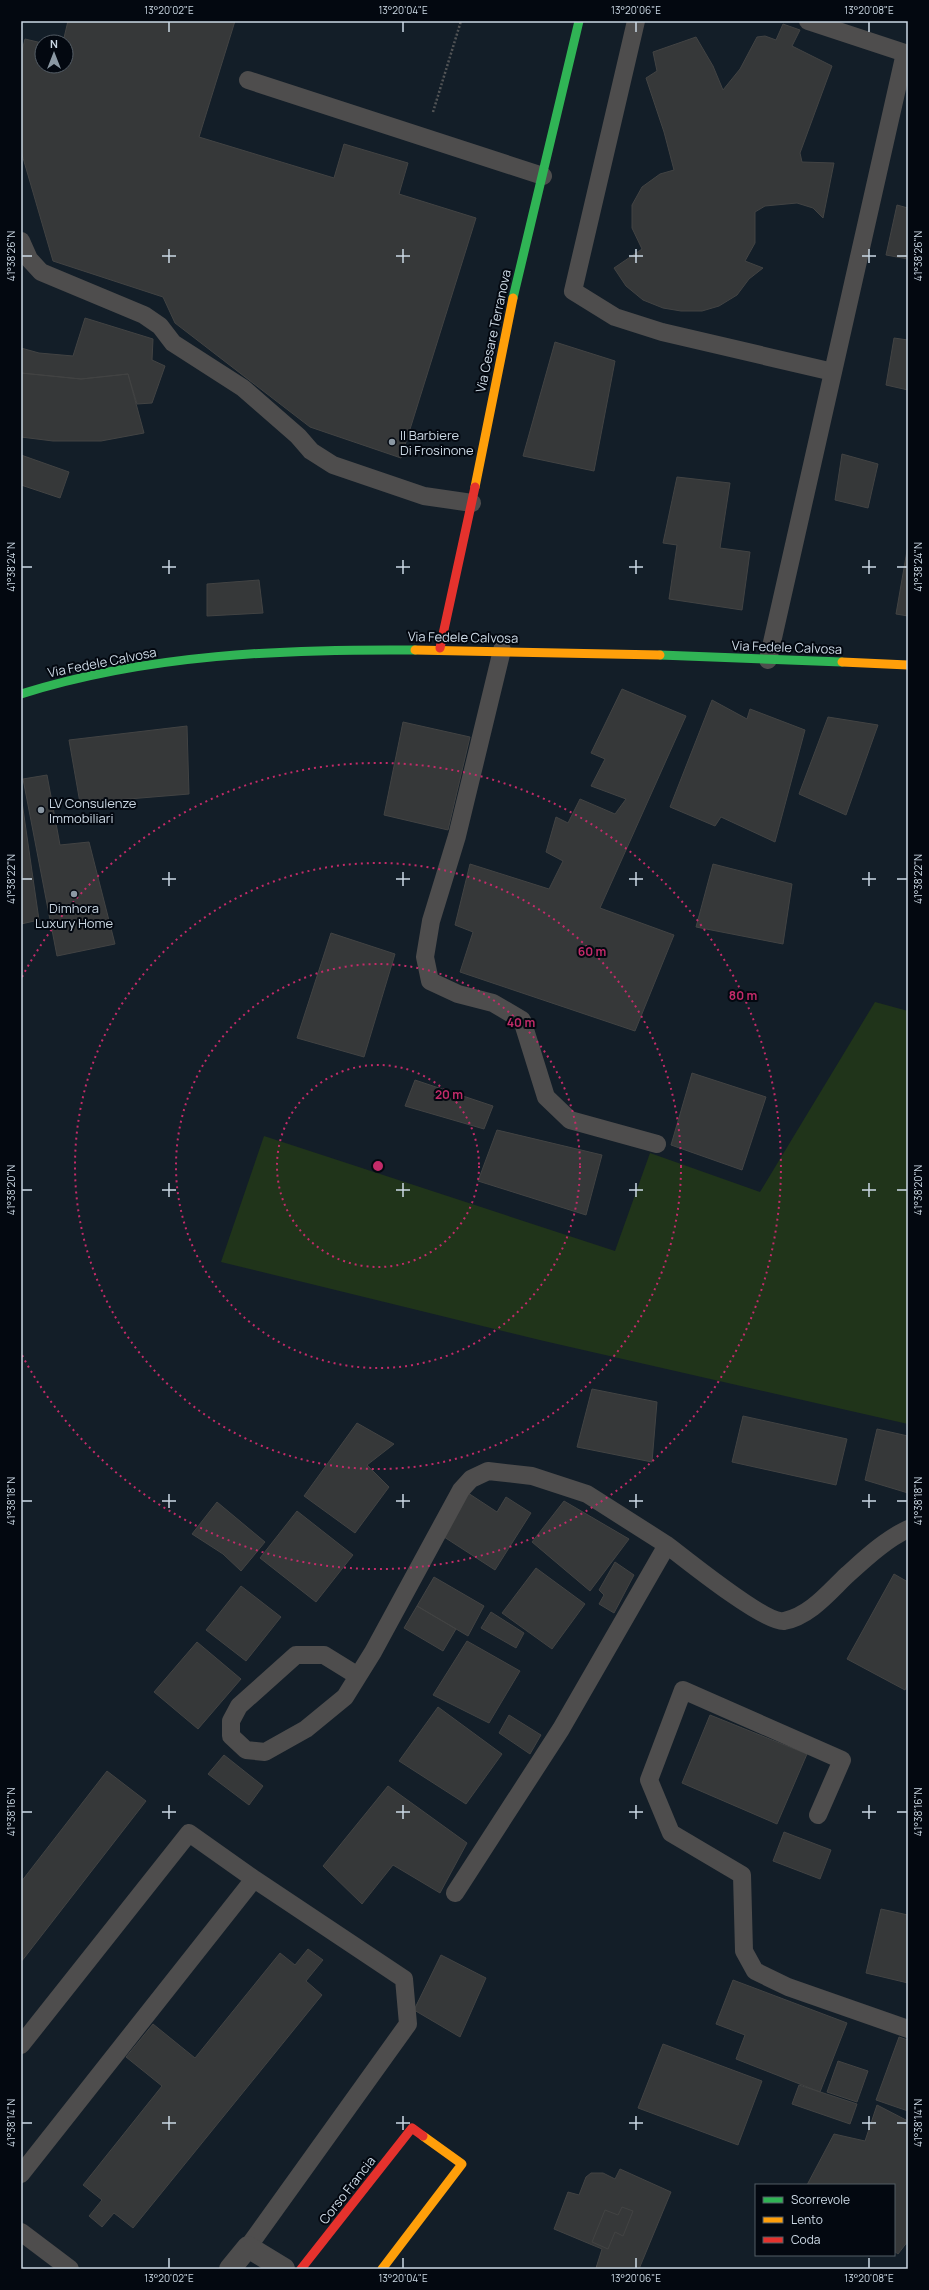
<svg xmlns="http://www.w3.org/2000/svg" width="929" height="2290" font-family="Manrope,sans-serif">
<rect width="100%" height="100%" fill="#131e28"/>
<path fill="#20341a" d="M875,1002L908,1011V1424L544,1341L221,1262L264,1136L615,1251L650,1153L760,1192Z"/>
<path fill="#363839" stroke="#424343" d="M68,21H235L199,137L334,178L344,144L408,163L399,194L476,218L401,458L310,427L175,323L163,297L53,261L21,151V55L25,39L42,43V66H66V42H63Z
M783,24L800,30L792,46L832,66L800,153L802,162L834,163L823,218L813,208L797,203L765,206L755,212V243L745,261L763,268L749,279L737,295L719,306L702,311H681L663,308L643,300L626,286L614,268L642,249L632,228V205L642,187L660,174L674,170L664,132L646,78L657,71L653,52L696,37L713,66L723,90L740,69L757,37L765,36L776,40Z
M897,205L908,208V259L886,255Z
M85,318L153,339L152,360L165,366L152,403L137,404L128,374L81,379L21,373V348L39,353L73,356Z
M894,338L908,340V390L886,385Z
M555,342L615,361L594,471L523,456Z
M21,373L81,379L128,374L144,433L101,441H53L21,437Z
M842,454L878,464L868,508L835,500Z
M21,455L69,472L60,498L21,485Z
M677,477L730,483L720,548L750,552L742,610L669,599L677,545L663,543Z
M908,545V616L896,614Z
M259,580L263,613L207,616V584Z
M622,689L686,716L600,908L674,935L635,1031L460,972L473,932L455,925L470,864L549,889L563,861L546,852L556,817L568,823L580,799L615,814L626,799L591,786L605,759L591,753Z
M712,700L747,719L750,709L805,730L775,842L721,817L715,826L670,807Z
M828,717L878,725L846,815L799,794Z
M403,722L470,737L448,830L384,815Z
M187,726L189,794L80,803L69,740Z
M47,775L60,845L89,842L115,944L57,956L23,779Z
M21,795L39,920L21,924Z
M713,864L792,884L783,944L696,927Z
M331,933L395,954L364,1057L297,1038Z
M692,1073L766,1097L742,1170L671,1145Z
M415,1080L493,1106L484,1129L405,1106Z
M497,1130L602,1155L586,1215L478,1181Z
M592,1389L657,1402L652,1462L577,1447Z
M743,1416L847,1439L836,1485L732,1462Z
M357,1423L394,1444L367,1465L389,1487L355,1533L304,1496Z
M877,1429L908,1436V1493L865,1480Z
M468,1493L497,1512L506,1497L531,1513L495,1570L441,1535Z
M564,1501L629,1539L590,1591L532,1542Z
M217,1502L265,1542L241,1571L223,1554L192,1534Z
M297,1511L353,1555L316,1602L260,1558Z
M615,1562L634,1575L614,1613L599,1604L604,1595L599,1590Z
M536,1568L585,1604L552,1649L502,1613Z
M894,1574L908,1582V1684L905,1690L847,1659Z
M434,1577L484,1606L468,1636L417,1606Z
M241,1586L281,1617L246,1661L206,1630Z
M417,1606L456,1629L443,1651L404,1628Z
M491,1612L524,1633L516,1648L481,1628Z
M467,1641L520,1671L489,1723L433,1695Z
M197,1642L241,1679L198,1729L154,1692Z
M438,1707L502,1754L466,1804L399,1761Z
M509,1715L541,1735L530,1754L499,1733Z
M710,1715L807,1754L777,1824L682,1783Z
M224,1755L263,1786L249,1805L208,1774Z
M107,1771L146,1801L21,1962V1882Z
M388,1786L467,1843L440,1893L393,1865L362,1904L323,1866Z
M784,1832L831,1850L820,1879L773,1861Z
M881,1909L908,1915V1983L866,1973Z
M308,1949L323,1960L306,1981L322,1995L133,2228L114,2213L102,2227L89,2216L102,2200L83,2185L162,2086L126,2057L153,2024L195,2058L280,1953L295,1965Z
M441,1955L486,1978L460,2037L414,2010Z
M733,1980L847,2023L820,2092L736,2059L745,2035L716,2024Z
M899,2037L908,2040V2111L876,2100Z
M663,2044L762,2081L738,2145L638,2108Z
M838,2061L868,2071L857,2102L827,2092Z
M799,2085L857,2104L850,2124L792,2104Z
M877,2105L908,2121V2241L898,2254L894,2251V2185H807L834,2134L865,2141Z
M620,2169L671,2192L639,2269H599L596,2268L602,2249L554,2229L568,2192L579,2195L586,2177L591,2173H603L615,2179Z
M622,2207L633,2211L623,2236L615,2232L608,2249L592,2242L605,2210L618,2215Z"/>
<g fill="none" stroke-linecap="round" stroke-linejoin="round">
<path stroke="#525456" stroke-width="2.5" stroke-dasharray="2 2" stroke-linecap="butt" d="M433,112L461,21"/>
<path stroke="#4e4d4d" stroke-width="18" d="M636,21L573,291L615,317L662,332L833,372
M248,80L543,176
M21,241L29,259L41,272L144,315L160,326L173,343L243,388L298,436L311,451L333,465L424,496L472,503
M502,650L457,836L431,921L425,957L430,981L458,994L493,1003L522,1020L546,1097L570,1120L657,1144
M768,660L905,53L808,21
M358,1676L324,1655H296L239,1706L231,1721V1736L246,1750L265,1752L306,1729L345,1697L373,1652L461,1490L471,1479L488,1471L532,1476L587,1494L667,1545
M818,1815L842,1760L683,1690L649,1780L671,1833L742,1875L744,1951L755,1971L788,1987L908,2029
M455,1893L561,1729L667,1545C685,1559 766,1624 784,1621C810,1616 829,1592 847,1575C866,1558 885,1540 908,1529
M21,2045L189,1833L254,1879L21,2174
M21,2232L70,2269
M248,2247L408,2024L404,1979L254,1879"/>
<path stroke="#4e4d4d" stroke-width="22" d="M230,2269L248,2247L284,2269"/>
<path stroke="#30b455" stroke-width="9" d="M513,298L579,21
M660,655L842,662
M21,694C148,654 283,649 415,650"/>
<path stroke="#ff9f0a" stroke-width="9" d="M475,487L513,298
M415,650L660,655
M842,662L908,665
M382,2269L462,2164L423,2136"/>
<path stroke="#e5322d" stroke-width="9" d="M440,648L475,487
M301,2269L412,2128L423,2136"/>
</g>
<path fill="none" stroke="#ccd9e5" stroke-width="1.5" d="M169,22V32M403,22V32M636,22V32M869,22V32M169,249V263M403,249V263M636,249V263M869,249V263M22,256H32M162,256H176M396,256H410M629,256H643M862,256H876M897,256H907M169,560V574M403,560V574M636,560V574M869,560V574M22,567H32M162,567H176M396,567H410M629,567H643M862,567H876M897,567H907M169,872V886M403,872V886M636,872V886M869,872V886M22,879H32M162,879H176M396,879H410M629,879H643M862,879H876M897,879H907M169,1183V1197M403,1183V1197M636,1183V1197M869,1183V1197M22,1190H32M162,1190H176M396,1190H410M629,1190H643M862,1190H876M897,1190H907M169,1494V1508M403,1494V1508M636,1494V1508M869,1494V1508M22,1501H32M162,1501H176M396,1501H410M629,1501H643M862,1501H876M897,1501H907M169,1805V1819M403,1805V1819M636,1805V1819M869,1805V1819M22,1812H32M162,1812H176M396,1812H410M629,1812H643M862,1812H876M897,1812H907M169,2116V2130M403,2116V2130M636,2116V2130M869,2116V2130M22,2123H32M162,2123H176M396,2123H410M629,2123H643M862,2123H876M897,2123H907M169,2258V2268M403,2258V2268M636,2258V2268M869,2258V2268"/>
<g fill="none" stroke="#c32b69" stroke-width="2" stroke-dasharray="2 4">
<circle cx="378" cy="1166" r="101"/>
<circle cx="378" cy="1166" r="202"/>
<circle cx="378" cy="1166" r="303"/>
<path d="M22 977A403 403 0 1 1 22 1355"/>
</g>
<g fill="#8b98a3" stroke="#030810" stroke-width="1.5">
<circle cx="392" cy="442" r="4"/>
<circle cx="41" cy="810" r="4"/>
<circle cx="74" cy="894" r="4"/>
</g>
<g text-anchor="middle" dominant-baseline="central" stroke-width="4" stroke-linejoin="round" paint-order="stroke">
<g font-size="13" fill="#ccd9e5" stroke="#030810">
<text transform="translate(493 331) rotate(-78)">Via Cesare Terranova</text>
<text transform="translate(463 637) rotate(1)">Via Fedele Calvosa</text>
<text transform="translate(787 647) rotate(2)">Via Fedele Calvosa</text>
<text transform="translate(102 662) rotate(-11)">Via Fedele Calvosa</text>
<text transform="translate(347 2190) rotate(-52)">Corso Francia</text>
</g>
<g font-size="13" fill="#ccd9e5" stroke="#030810" text-anchor="start">
<text x="400" y="435">Il Barbiere<tspan x="400" dy="15">Di Frosinone</tspan></text>
<text x="49" y="803">LV Consulenze<tspan x="49" dy="15">Immobiliari</tspan></text>
<text x="74" y="908" text-anchor="middle">Dimhora<tspan x="74" dy="15">Luxury Home</tspan></text>
</g>
</g>
<circle cx="378" cy="1166" r="6" fill="#c32b69" stroke="#030810" stroke-width="2"/>
<g font-size="12" text-anchor="middle" font-weight="bold" fill="#c32b69" stroke="#030810" stroke-width="4" stroke-linejoin="round" paint-order="stroke">
<text x="592" y="956">60 m</text>
<text x="743" y="1000">80 m</text>
<text x="521" y="1027">40 m</text>
<text x="449" y="1099">20 m</text>
</g>
<rect width="929" height="2290" fill="none" stroke="#030810" stroke-width="44"/>
<rect x="755" y="2184" width="140" height="72" fill="#030810" stroke="#535c65"/>
<rect x="763" y="2197" width="20" height="6" fill="#30b455" stroke="#535c65"/>
<text x="791" y="2204" font-size="12" fill="#ccd9e5">Scorrevole</text>
<rect x="763" y="2217" width="20" height="6" fill="#ff9f0a" stroke="#535c65"/>
<text x="791" y="2224" font-size="12" fill="#ccd9e5">Lento</text>
<rect x="763" y="2237" width="20" height="6" fill="#e5322d" stroke="#535c65"/>
<text x="791" y="2244" font-size="12" fill="#ccd9e5">Coda</text>
<g transform="translate(54 54)"><circle r="19" fill="#030810" stroke="#535c65"/>
<path d="M0-3L7 15L0 10L-7 15Z" fill="#8b98a3"/>
<text y="-6" font-size="11" font-weight="bold" text-anchor="middle" fill="#ccd9e5">N</text>
</g>
<rect x="22" y="22" width="885" height="2246" fill="none" stroke="#ccd9e5" stroke-width="1.5"/>
<g font-size="10" text-anchor="middle" fill="#ccd9e5">
<text x="169" y="14">13°20'02"E</text>
<text x="403" y="14">13°20'04"E</text>
<text x="636" y="14">13°20'06"E</text>
<text x="869" y="14">13°20'08"E</text>
<text transform="translate(11 256) rotate(-90)" y="4">41°38'26"N</text>
<text transform="translate(918 256) rotate(-90)" y="4">41°38'26"N</text>
<text transform="translate(11 567) rotate(-90)" y="4">41°38'24"N</text>
<text transform="translate(918 567) rotate(-90)" y="4">41°38'24"N</text>
<text transform="translate(11 879) rotate(-90)" y="4">41°38'22"N</text>
<text transform="translate(918 879) rotate(-90)" y="4">41°38'22"N</text>
<text transform="translate(11 1190) rotate(-90)" y="4">41°38'20"N</text>
<text transform="translate(918 1190) rotate(-90)" y="4">41°38'20"N</text>
<text transform="translate(11 1501) rotate(-90)" y="4">41°38'18"N</text>
<text transform="translate(918 1501) rotate(-90)" y="4">41°38'18"N</text>
<text transform="translate(11 1812) rotate(-90)" y="4">41°38'16"N</text>
<text transform="translate(918 1812) rotate(-90)" y="4">41°38'16"N</text>
<text transform="translate(11 2123) rotate(-90)" y="4">41°38'14"N</text>
<text transform="translate(918 2123) rotate(-90)" y="4">41°38'14"N</text>
<text x="169" y="2282">13°20'02"E</text>
<text x="403" y="2282">13°20'04"E</text>
<text x="636" y="2282">13°20'06"E</text>
<text x="869" y="2282">13°20'08"E</text>
</g>
</svg>
